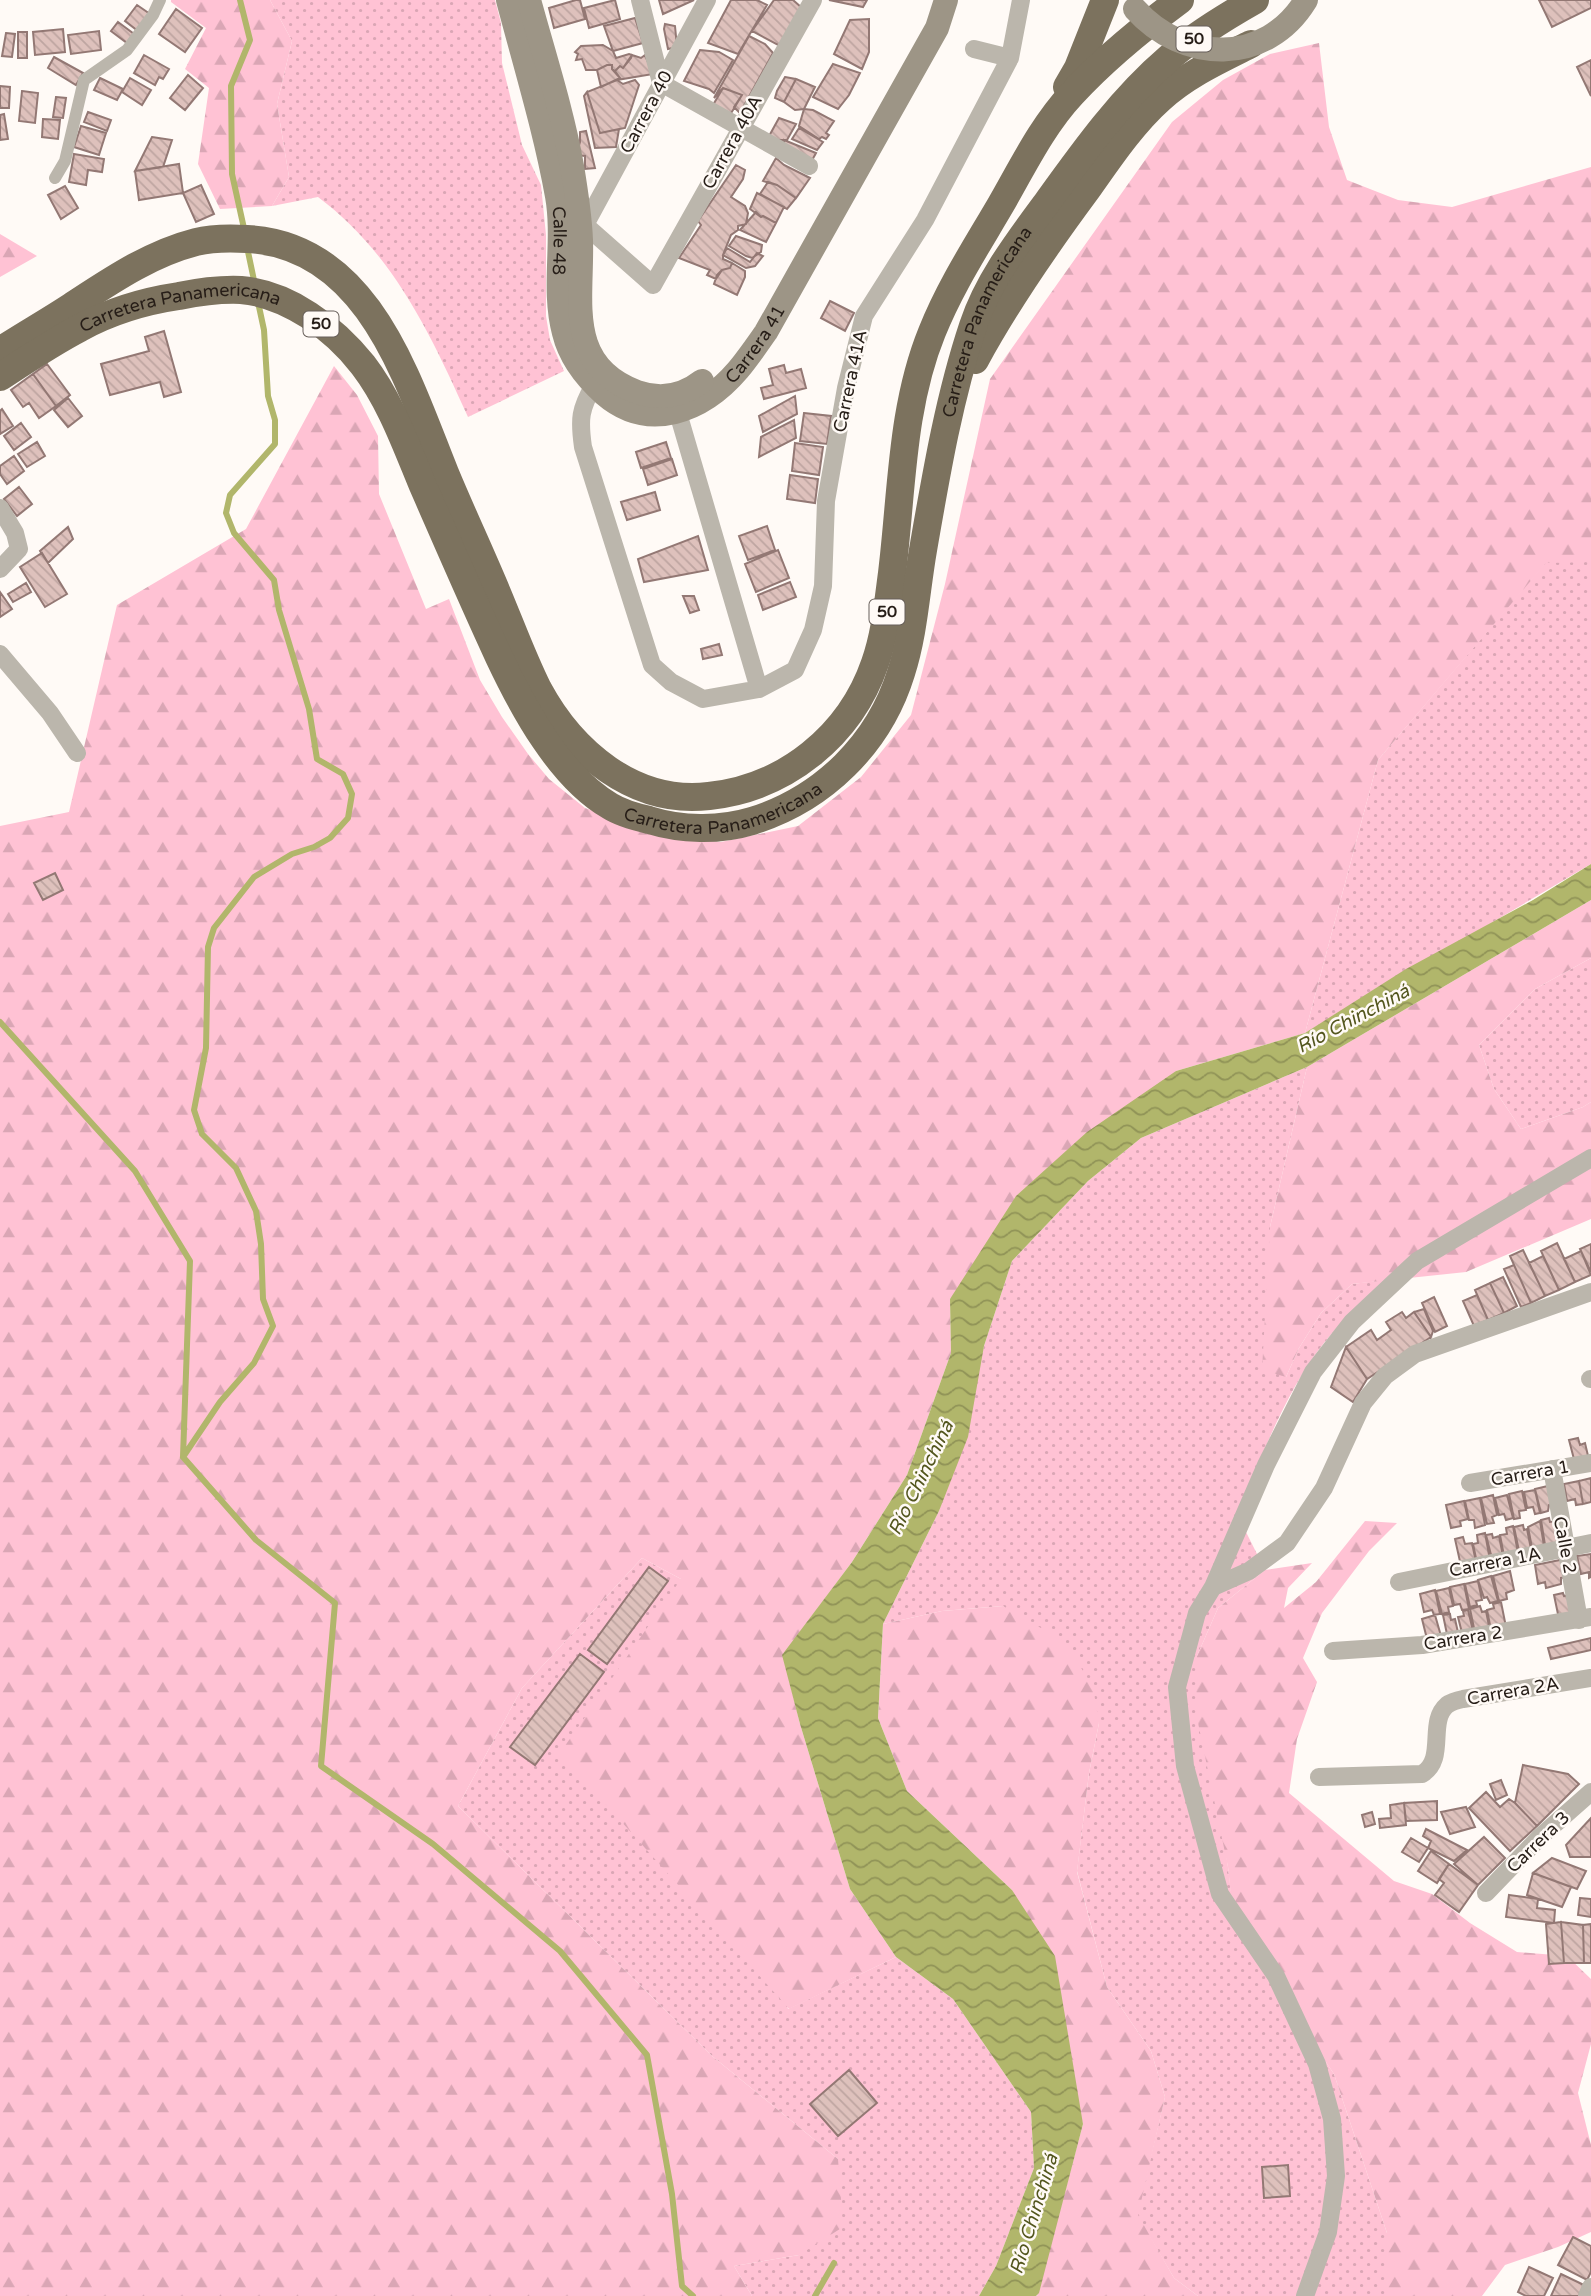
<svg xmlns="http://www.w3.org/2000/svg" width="1591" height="2296" font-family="'Varela Round',sans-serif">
<defs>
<pattern id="green-dots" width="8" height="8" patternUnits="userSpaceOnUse" patternTransform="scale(1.75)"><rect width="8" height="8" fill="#ffc2d4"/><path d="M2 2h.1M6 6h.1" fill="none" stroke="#daa6b5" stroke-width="1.8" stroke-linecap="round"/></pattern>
<pattern id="forest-firs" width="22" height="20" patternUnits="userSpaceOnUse" patternTransform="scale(1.75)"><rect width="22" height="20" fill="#ffc2d4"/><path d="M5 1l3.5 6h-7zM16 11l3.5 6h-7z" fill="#daa6b5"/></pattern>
<pattern id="water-waves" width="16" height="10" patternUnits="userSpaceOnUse" patternTransform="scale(1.75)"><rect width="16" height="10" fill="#b1b66b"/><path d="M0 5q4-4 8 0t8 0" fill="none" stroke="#909357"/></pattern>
<pattern id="building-back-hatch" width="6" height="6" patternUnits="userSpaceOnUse" patternTransform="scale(1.75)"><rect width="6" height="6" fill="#dec1bc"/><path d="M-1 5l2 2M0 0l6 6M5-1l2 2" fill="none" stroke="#bea5a1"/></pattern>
</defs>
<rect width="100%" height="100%" fill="#fffaf6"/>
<path fill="url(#green-dots)" d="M270,0H495L501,23L502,63L522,145L541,185L546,235V316L550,340L564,371L468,417C430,333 393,253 318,197L272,206L289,177L277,104L292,41Z
M1546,562H1591V864L1305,1033L1378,760Z
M1591,958V1102L1583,1107L1521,1129L1494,1089L1479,1045L1535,989Z
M1307,1067L1270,1227L1286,1377L1299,1348L1321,1313L1352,1284L1385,1280C1365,1301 1342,1320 1324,1343C1289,1386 1256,1464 1239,1518L1265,1570L1218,1608L1197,1656L1228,1867L1235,1926L1334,2074L1387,2233V2296H1198L1174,2278L1137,2215L1165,2097L1151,2051L1107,1987L1077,1871L1089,1773L1099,1723L1003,1606L942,1611L883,1624L939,1511L984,1346L1012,1261L1088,1181L1141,1138Z
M642,1558L681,1579L788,2009L896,1957L953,1999L1031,2112L1034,2168L996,2266L979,2296H752L734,2266L799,2255L838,2159L712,2056L458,1806L522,1688Z"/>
<path fill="url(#forest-firs)" d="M171,0H270L292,41L277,104L289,177L272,206L220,209L198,164L209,88L185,69L206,28L171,2Z
M1319,43L1329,127L1347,180L1398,200L1452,207L1591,167V562L1546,563L1378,760L1305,1033L1176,1071L950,1299L951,1353L907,1475L852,1562L783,1655L800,1724L850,1889L896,1957L789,2009L560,1753L681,1579L642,1558L522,1688L458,1806L712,2056L838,2159L843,2227L799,2255L734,2266L752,2296H0V826L69,812L117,605L246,529L334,366L357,395L378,436L379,494L426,609L449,599L480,680L502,717L528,754L549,779L585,808L669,836L721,842L798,826L861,777L911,715L945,584L990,379L1172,122L1223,80L1270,54Z
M0,234L37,256L0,277Z
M1591,900V958L1535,989L1479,1045L1494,1089L1521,1129L1583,1107L1591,1102V1219L1466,1272L1352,1284L1321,1313L1299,1348L1286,1377L1262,1370L1270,1227L1307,1067Z
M1365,1521L1397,1523L1369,1551L1322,1613L1303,1658L1317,1682L1297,1739L1289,1793L1394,1881L1432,1894L1470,1923L1517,1952L1567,1956L1591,1979V2044L1578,2093L1591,2145V2232L1558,2247L1505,2265L1482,2296H1387V2233L1334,2074L1234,1926L1228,1867L1196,1713L1197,1656L1218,1608L1265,1570L1312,1563L1288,1588L1284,1608L1316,1582Z
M1003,1606L1065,1642L1093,1687L1099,1723L1089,1773L1077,1872L1107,1987L1151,2051L1165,2097L1138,2215L1174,2278L1198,2296H1037L1083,2124L1012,1890L907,1791L878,1718L883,1624L942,1611Z"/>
<path fill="url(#water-waves)" d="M1591,864V900L1307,1067L1141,1138L1088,1181L1012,1261L984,1346L968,1437L939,1511L883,1624L878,1718L907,1791L1012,1890L1055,1956L1083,2124L1039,2293L1036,2296H979L996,2266L1034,2168L1031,2112L953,1999L896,1957L850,1889L800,1724L782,1655L852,1562L907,1475L951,1353L950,1299L1016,1196L1087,1132L1176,1071L1305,1033L1406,969L1533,900Z"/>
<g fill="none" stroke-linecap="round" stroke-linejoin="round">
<path stroke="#b1b66b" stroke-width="6" d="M240,0L250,40L231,86L232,174L245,233
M247,247L255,285
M0,1022L135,1171L190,1261L183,1457L256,1540L335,1603L321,1766L433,1844L560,1951L647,2055L672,2194L682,2286L693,2296
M183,1457L220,1402L254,1363L273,1326L263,1299L261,1244L256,1211L236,1168L202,1134L194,1110L206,1048L208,947L214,928L254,877L292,854L314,847L330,838L348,818L352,794L343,774L317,759L309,709L279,610L274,580L234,533L226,513L230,495L275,444V420L268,396L264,330L258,302
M815,2296L834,2263"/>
</g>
<path fill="url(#building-back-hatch)" stroke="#937874" stroke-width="2" d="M576,0H580L585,19L554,28L549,8Z
M615,0L620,19L589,28L584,8Z
M659,0H694L663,14Z
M731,0H757L767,5L738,54L708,43Z
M774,0H793L802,8L780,46L752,31Z
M829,0H867L863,7Z
M1539,0H1591V8L1552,27Z
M137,5L150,14L138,31L125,21Z
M176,9L202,28L185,52L159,34Z
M635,18L643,43L613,51L604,26Z
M869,19V52L862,69L834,54L850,20Z
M118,22L134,34L127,43L111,31Z
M665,24L675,26L677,47L668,49L664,29Z
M63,29L65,52L35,55L33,32Z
M99,31L101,50L71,54L68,35Z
M18,32H27V58H18Z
M6,33L15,34L12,57L2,56Z
M749,36L765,44L773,53L740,113L734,107L742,95L723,88L714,98Z
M603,45L613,51L616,58L629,54L632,55L631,58L623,68L620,66L615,71L612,69V65H607L597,70H586L582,59L576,60L578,54L575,52L581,46Z
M700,50L719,52L733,60L714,93L709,89L684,81Z
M144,55L169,69L163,79L159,77L155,85L134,73Z
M632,55L641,58L645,55L653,74L617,80L620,78L615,71L620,66L623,68Z
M54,57L83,73L76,85L48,68Z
M1591,60V96L1577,67Z
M833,64L860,73L849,95L838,109L813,97Z
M607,65H612V69L620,78L601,87L597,70Z
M188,75L203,88L185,110L170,98Z
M785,77L796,79L784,102L775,98L777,91Z
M100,78L123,89L117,100L94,90Z
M130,78L151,90L142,105L122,92Z
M796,79L815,87L804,109L795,110L784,102Z
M617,80L623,84L635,80L639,85L625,128L600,133L587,92Z
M0,86L10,87L9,108H0Z
M723,88L742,95L730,115L713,105Z
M22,91L38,93L35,123L19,121Z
M587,92L600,133L619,129L616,147L595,148L584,96Z
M56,97L66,98L63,118L53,117Z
M804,109L813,110L834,121L826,133L829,135L826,139L822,137L819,139L799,126Z
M88,112L111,120L107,131L84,122Z
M4,114L8,139L0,140V115Z
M779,118L796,124L787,140H774L768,138Z
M43,119L60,120L58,139L42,137Z
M81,126L106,133L99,155L74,147Z
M799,128L823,142L817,150L792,139Z
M586,131L595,168L585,169V156L576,155L580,142V132Z
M152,137L172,140L163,167L135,171Z
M784,140L816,153L810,164L784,144Z
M74,154L104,159L102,172L88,170L86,185L69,182Z
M776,158L784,165L810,178L796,198L777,185L763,181Z
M179,164L183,193L139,200L135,171Z
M736,165L745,170L743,179L731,197L745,206L748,213L746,224L738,226V230L731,235L723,255V259L732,263L730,268L722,270L716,279L707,275L710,270L679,258L701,225L698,221Z
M768,182L777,185L796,198L787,209L760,194Z
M201,185L214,214L196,222L183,193Z
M65,186L78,208L61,219L48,195Z
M757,193L784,207L776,223L763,216L761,217L750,209Z
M756,212L761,217L763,216L776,223L766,242L740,230Z
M736,236L762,245L761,252L752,258L746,256L729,246Z
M727,248L750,262L757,253L763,256L755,266L746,268L723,255Z
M732,263L745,271V277L737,295L714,284L717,275L722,270L730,268Z
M830,301L854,313L845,331L821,318Z
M164,331L181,392L164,397L160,382L110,395L101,364L149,351L145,337Z
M47,364L70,395L56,406L33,374Z
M784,365L786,373L801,369L806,388L764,399L761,388L773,385L769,369Z
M33,374L56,406L39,418L29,403L23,407L11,390Z
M795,396L797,414L763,432L759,416Z
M68,398L82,416L68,427L54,410Z
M2,409L13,426L0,434V411Z
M804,413L831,416L827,444L800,441Z
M794,420L796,438L759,457L761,437Z
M21,423L31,437L14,450L4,436Z
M37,442L45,456L27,467L18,454Z
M666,442L671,458L641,468L636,452Z
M795,443L823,447L819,475L792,471Z
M14,456L24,471L7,484L0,474V466Z
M672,459L677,475L648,485L643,469Z
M790,475L818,479L815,503L787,499Z
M19,487L32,504L17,516L4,499Z
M655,492L660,510L627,520L621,502Z
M767,526L775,550L748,560L739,536Z
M68,527L73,539L48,563L40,551Z
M698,536L708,570L644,582L638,559Z
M778,550L789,578L756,592L745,564Z
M42,553L67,594L45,607L20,567Z
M790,582L796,597L763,610L758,595Z
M26,583L31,592L13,602L8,594Z
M0,592L12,609L0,617Z
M683,596H694L699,610L690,613Z
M719,644L722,655L703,659L701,649Z
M55,873L63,890L43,900L34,883Z
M1557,1243L1575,1282L1559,1290L1541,1251Z
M1591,1244V1272L1580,1249Z
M1523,1250L1545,1296L1531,1303L1510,1256Z
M1581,1251L1591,1275L1575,1282L1564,1259Z
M1543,1256L1559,1290L1545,1296L1529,1263Z
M1514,1265L1531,1303L1521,1307L1504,1269Z
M1503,1277L1517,1306L1504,1313L1490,1283Z
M1490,1283L1504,1313L1488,1320L1475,1290Z
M1477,1295L1488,1320L1474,1326L1463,1301Z
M1434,1297L1447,1326L1435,1332L1422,1303Z
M1424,1309L1433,1331L1431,1337L1414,1312Z
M1402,1312L1406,1318L1414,1312L1431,1337L1367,1379L1346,1347L1371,1330L1377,1340L1391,1330L1386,1322Z
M1346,1347L1367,1379L1353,1402L1331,1387Z
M1578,1438L1580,1445L1585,1443L1589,1460L1575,1463L1569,1440Z
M1591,1478V1502L1583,1504L1579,1481Z
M1579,1481L1583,1504L1576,1505L1575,1499L1567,1501L1564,1484Z
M1552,1485L1556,1503L1549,1505L1548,1511L1541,1513L1535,1489Z
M1535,1490L1540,1513L1535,1514L1533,1507L1527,1508L1524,1492Z
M1522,1491L1526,1510L1519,1511L1520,1518L1514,1519L1509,1494Z
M1493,1495L1497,1515L1492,1517L1494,1523L1487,1524L1481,1498Z
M1507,1495L1513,1518L1506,1520L1504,1514L1499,1515L1495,1498Z
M1480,1498L1485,1525L1475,1528L1474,1520H1469L1465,1501Z
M1464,1501L1468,1519L1460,1521L1461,1526L1451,1528L1446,1505Z
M1549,1518L1550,1522L1558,1521L1562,1542L1545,1545L1541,1520Z
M1540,1521L1544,1546L1532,1548L1528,1527Z
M1523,1525L1524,1530L1527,1529L1531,1549L1519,1551L1514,1527Z
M1513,1526L1518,1553L1504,1556L1500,1535L1507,1534L1506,1528Z
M1485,1533L1490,1560L1477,1563L1473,1544L1478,1543L1477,1535Z
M1492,1534L1493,1538L1499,1536L1503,1556L1492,1559L1486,1535Z
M1463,1537L1465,1544L1472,1543L1476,1562L1461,1566L1455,1539Z
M1591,1554V1577L1589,1578V1572L1581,1574L1577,1556Z
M1565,1559L1569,1577L1561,1578V1584L1546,1588L1545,1582L1538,1584L1535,1565Z
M649,1567L668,1581L607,1664L588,1650Z
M1510,1571L1514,1590L1506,1593L1507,1599L1499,1601L1493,1576Z
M1491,1576L1498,1601L1490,1603L1487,1597L1484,1598L1478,1580Z
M1478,1581L1482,1600L1476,1601L1477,1605L1470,1607L1465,1584Z
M1464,1584L1469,1609L1462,1610L1460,1604L1454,1605L1450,1587Z
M1449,1588L1453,1606L1448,1607L1449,1612L1442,1614L1436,1591Z
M1435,1590L1440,1614L1434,1615L1432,1610L1424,1612L1420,1594Z
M1563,1593L1564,1596L1570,1595L1574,1616L1559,1619L1554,1595Z
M1501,1602L1506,1627L1491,1630L1487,1610L1494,1608L1493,1604Z
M1480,1606L1482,1612L1486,1611L1490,1631L1475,1633L1470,1609Z
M1468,1610L1474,1635L1463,1637L1458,1617L1464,1616L1463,1611Z
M1450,1614L1451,1620L1455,1619L1459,1637L1448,1639L1443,1615Z
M1435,1615L1441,1636L1427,1639L1422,1619Z
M1591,1638V1650L1551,1659L1548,1648Z
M580,1654L604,1672L535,1765L510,1747Z
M1523,1765L1568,1774L1579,1784L1537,1826L1515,1803Z
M1501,1780L1507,1795L1496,1800L1490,1784Z
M1486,1792L1500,1807L1509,1799L1515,1803L1537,1826L1510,1851L1469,1808Z
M1437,1801V1820L1406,1821L1404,1803Z
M1404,1803L1406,1825L1380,1828L1379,1819L1391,1818L1390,1805Z
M1466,1807L1475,1827L1450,1834L1441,1812Z
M1372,1812L1375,1824L1365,1827L1362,1815Z
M1591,1818V1857H1570L1566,1845Z
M1426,1829L1467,1850L1454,1861L1428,1848L1431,1841L1423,1836Z
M1484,1837L1505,1858L1478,1885L1454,1864Z
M1411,1838L1428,1848L1419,1862L1402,1852Z
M1431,1851L1449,1864L1437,1883L1418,1871Z
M1552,1858L1586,1871L1577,1889L1533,1873Z
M1449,1864L1478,1885L1459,1912L1435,1895L1444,1883L1439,1879Z
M1533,1873L1571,1887L1562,1907L1527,1895Z
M1509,1895L1538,1899L1537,1908L1555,1910L1554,1923L1506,1917Z
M1580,1898L1591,1899V1917L1578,1915Z
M1561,1922L1583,1925L1584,1963H1564Z
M1561,1922L1564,1963L1549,1964L1546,1924Z
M1591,1924V1963H1584L1583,1925Z
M849,2070L877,2103L838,2136L810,2104Z
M1288,2165L1290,2196L1264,2198L1262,2167Z
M1573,2237L1591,2246V2272L1587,2280L1558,2265Z
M1529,2267L1553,2278L1544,2296H1526L1518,2292Z
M1561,2274L1584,2285L1579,2296H1551Z"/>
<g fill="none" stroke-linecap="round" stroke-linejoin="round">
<path stroke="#bbb6ac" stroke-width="12" d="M55,178L65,161L84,80L127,50L153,15L160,0"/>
<path stroke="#bbb6ac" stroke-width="18" d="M640,0L661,83L809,166
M974,49L1010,58
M585,225L653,285L813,0
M585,225L707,0
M594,385C580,409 579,419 583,447L652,665L671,682L703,699L759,689L795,670L813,630L823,586L826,501L846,388L864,316L925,220L1010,58L1021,0
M678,413L759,689
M0,508L15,533L19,549L0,569
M0,654L50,713L77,753
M1590,1379H1591
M1552,1469L1579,1620
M1470,1483L1591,1463
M1399,1582L1591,1543
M1213,1587L1249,1571L1287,1543L1324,1488L1363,1403L1385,1376L1415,1354L1591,1292
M1333,1651L1422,1645L1591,1617
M1319,1777L1422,1774C1447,1759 1427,1722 1447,1705C1451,1702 1458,1700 1463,1699L1591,1678
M1486,1893L1540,1837L1591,1792
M1305,2296L1328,2232L1336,2176L1332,2119L1317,2064L1276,1976L1220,1894L1185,1766L1177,1687L1197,1613L1213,1587L1266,1465L1313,1372L1352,1322L1417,1261L1591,1158
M1587,2296L1591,2287"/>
<g stroke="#9d9586" stroke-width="24">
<path id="s1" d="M508,0C525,65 545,130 557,196C565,241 552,289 564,333C570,358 585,377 604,394C649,433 703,411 738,370C748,358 757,345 766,332L937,28L946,0"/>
<path d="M529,0C544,55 562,110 572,166C576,190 580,215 581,240C583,300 564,365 637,392C660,400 683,396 702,381"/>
</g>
<g stroke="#7c725e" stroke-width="28">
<path d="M1067,87L1078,68L1105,0"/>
<path d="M0,351C23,336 46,323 69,308C109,282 149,254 196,242C212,238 230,238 247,239C368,245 407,379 445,473C462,514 481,554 498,595C511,626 523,659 538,689C572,752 634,805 709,796C785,788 850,736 875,663C885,635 888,603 892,573C902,492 901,408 932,332C950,287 976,247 1000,206C1022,168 1042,126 1072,94C1104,59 1141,29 1180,0"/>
<path d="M975,360C1007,301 1046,245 1086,191C1108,160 1131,125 1160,99C1186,75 1219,60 1251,44"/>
<path id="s2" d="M0,377C26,360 53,342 80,328C111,311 145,301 179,296C199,292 220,289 241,290C288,294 334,328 363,365C390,400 406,445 423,486C448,543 473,601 499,657C523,708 560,777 610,806C621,813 636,817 649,820C681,830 719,831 752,821C823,799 879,744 901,673C914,633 916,590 923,550C936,475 949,398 973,326C988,280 1020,239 1048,201C1084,151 1122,98 1169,58C1195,35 1225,17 1255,0"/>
</g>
<path stroke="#9d9586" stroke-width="24" d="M1135,9C1183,63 1266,66 1306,0"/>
</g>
<g text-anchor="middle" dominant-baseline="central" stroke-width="5" stroke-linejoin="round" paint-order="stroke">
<g fill="#fffaf6" stroke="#675f5a" stroke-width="2">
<rect x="1176.5" y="26.5" width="35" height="25" rx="5"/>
<rect x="303.5" y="311.5" width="35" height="25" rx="5"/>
<rect x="869.5" y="599.5" width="35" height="25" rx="5"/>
</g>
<g font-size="16" font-weight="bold" fill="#261d17">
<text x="1194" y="39">50</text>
<text x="321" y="324">50</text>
<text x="887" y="612">50</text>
</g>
<g font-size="18" fill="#261d17" stroke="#fffaf6">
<text transform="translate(646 112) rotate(-62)">Carrera 40</text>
<text transform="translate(732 142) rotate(-61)">Carrera 40A</text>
<text stroke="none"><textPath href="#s1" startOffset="247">Calle 48</textPath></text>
<text stroke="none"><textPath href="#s2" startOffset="198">Carretera Panamericana</textPath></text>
<text stroke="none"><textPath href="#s2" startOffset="1647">Carretera Panamericana</textPath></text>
<text stroke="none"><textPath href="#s1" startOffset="598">Carrera 41</textPath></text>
<text transform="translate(850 381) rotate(-78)">Carrera 41A</text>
<text stroke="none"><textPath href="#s2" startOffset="1038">Carretera Panamericana</textPath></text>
<text transform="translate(1530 1473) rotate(-10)">Carrera 1</text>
<text transform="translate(1565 1545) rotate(79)">Calle 2</text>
<text transform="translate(1495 1562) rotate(-11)">Carrera 1A</text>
<text transform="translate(1463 1638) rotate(-9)">Carrera 2</text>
<text transform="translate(1513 1691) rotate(-10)">Carrera 2A</text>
<text transform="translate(1538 1842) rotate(-44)">Carrera 3</text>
</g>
<g font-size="19" font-style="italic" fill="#53561e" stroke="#fffaf6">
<text transform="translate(1353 1019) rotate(-28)">Río Chinchiná</text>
<text transform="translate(921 1478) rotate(-64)">Río Chinchiná</text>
<text transform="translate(1034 2214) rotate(-73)">Río Chinchiná</text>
</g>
</g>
</svg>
